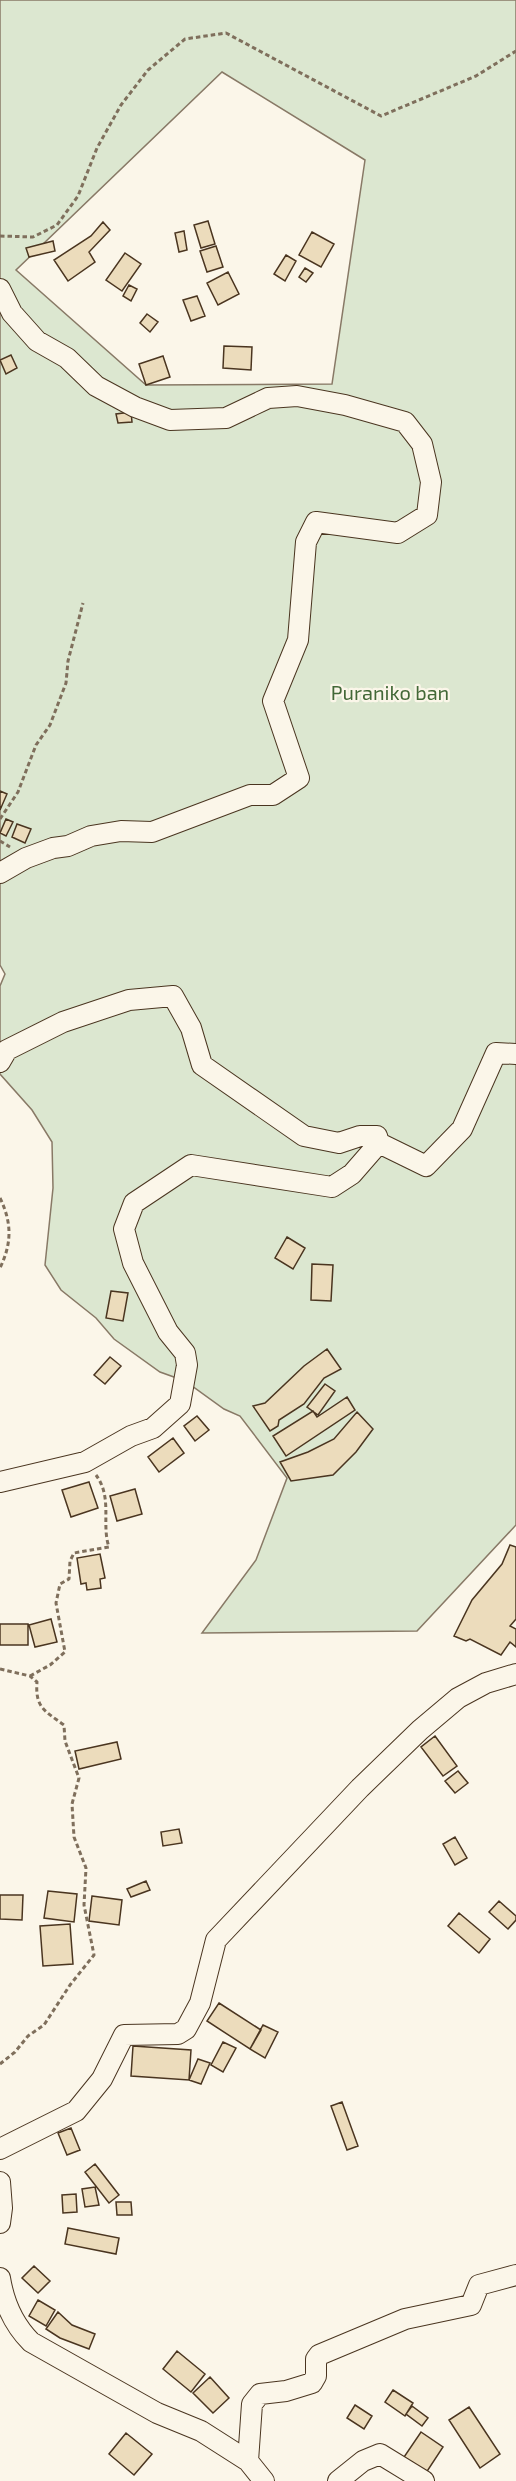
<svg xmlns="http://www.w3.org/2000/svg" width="516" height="2481" font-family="'Exo 2',sans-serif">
<rect width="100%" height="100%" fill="#fbf6e9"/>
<path fill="#dce7d0" stroke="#887966" stroke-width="1.5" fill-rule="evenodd" d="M0,0H516V1525L417,1631L202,1633L256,1560L287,1478L240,1416L224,1409L185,1381L160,1372L114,1339L96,1318L61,1290L45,1265L53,1188L52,1142L32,1110L0,1074V986L5,974L0,965ZM222,72L365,160L332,384L146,385L16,270Z"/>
<path fill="#ecdcbc" stroke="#4a3520" stroke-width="1.5" d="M208,221L215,244L201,248L194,225Z
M103,222L110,230L89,252L95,262L68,281L54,260L91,236Z
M184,231L187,250L179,252L175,233Z
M312,232L334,244L321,267L299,255Z
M53,241L55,251L29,257L26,248Z
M216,246L223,267L207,272L200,251Z
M125,253L141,264L122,291L106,280Z
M286,255L296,261L285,281L274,274Z
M305,268L313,273L306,282L299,277Z
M228,272L239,294L218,305L207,283Z
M129,285L137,289L131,301L123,296Z
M197,296L205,316L191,321L183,300Z
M147,314L158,322L150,332L140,323Z
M224,346L252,347L251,370L223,368Z
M11,355L17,368L6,374L0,360Z
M163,356L170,377L146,385L139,364Z
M131,412L132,422L118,423L116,414Z
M0,791L7,794L0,810Z
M6,819L13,822L6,836L0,833Z
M17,824L31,829L25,843L12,837Z
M287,1237L305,1248L293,1269L275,1258Z
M312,1264L333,1265L331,1301L311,1300Z
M111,1291L128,1293L123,1321L106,1318Z
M327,1349L341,1369L324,1378L304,1404L279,1420L278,1426L270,1431L253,1406L265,1403L304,1366Z
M110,1357L121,1366L105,1384L94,1375Z
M325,1384L335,1391L318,1415L307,1407Z
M347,1397L355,1410L286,1456L273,1436L313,1411L317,1417Z
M357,1412L373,1429L356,1452L333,1475L291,1481L280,1462L308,1452L334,1439Z
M197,1416L209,1430L195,1441L184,1426Z
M173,1438L184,1453L159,1472L148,1457Z
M89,1482L98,1508L71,1517L62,1490Z
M135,1489L142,1514L117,1521L110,1496Z
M510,1545L516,1547V1619L510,1626L516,1629V1647L510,1642L501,1655L470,1639L466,1641L454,1636L472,1600L502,1564Z
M100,1554L105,1578L100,1579L101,1588L87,1590L86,1583L81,1584L77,1558Z
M51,1619L57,1642L35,1647L29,1625Z
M0,1624H28V1645H0Z
M435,1736L457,1766L443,1776L421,1747Z
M117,1742L121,1759L79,1769L75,1751Z
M458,1771L468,1783L455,1793L445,1781Z
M179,1829L182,1843L163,1846L161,1832Z
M455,1837L467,1858L455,1865L443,1844Z
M146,1881L150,1890L131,1897L127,1889Z
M48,1891L77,1894L74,1922L44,1918Z
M0,1895H23L22,1920L0,1919Z
M92,1896L122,1900L119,1925L89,1921Z
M499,1901L516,1916V1920L508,1929L489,1912Z
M459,1913L490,1939L479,1953L448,1926Z
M70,1924L73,1964L43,1966L40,1926Z
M219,2003L261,2030L250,2049L207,2021Z
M263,2025L278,2032L265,2058L250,2049Z
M223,2042L236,2048L223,2072L211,2065Z
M133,2046L191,2050L189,2080L131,2076Z
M198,2059L210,2063L201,2084L189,2080Z
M342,2102L358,2146L347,2150L331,2106Z
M71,2128L80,2150L67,2155L58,2133Z
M95,2164L119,2195L109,2203L85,2172Z
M95,2187L99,2205L85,2207L82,2189Z
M76,2194L77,2212L63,2213L62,2195Z
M116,2202H131L132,2215H117Z
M68,2228L119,2238L116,2254L65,2244Z
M34,2266L50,2281L38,2293L22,2278Z
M38,2300L55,2310L46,2326L29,2316Z
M58,2312L72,2325L95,2334L89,2349L60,2338L46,2329Z
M177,2351L205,2374L191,2392L163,2369Z
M210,2377L229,2398L213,2413L193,2393Z
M393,2390L413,2403L405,2416L385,2402Z
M355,2405L372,2416L364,2429L347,2418Z
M412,2406L428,2418L422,2426L406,2414Z
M469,2407L500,2454L480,2468L449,2420Z
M421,2432L443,2447L424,2476L402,2460Z
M126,2433L152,2454L134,2475L109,2454Z"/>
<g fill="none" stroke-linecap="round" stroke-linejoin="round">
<defs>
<path id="minor" d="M0,289L12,313L37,341L67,358L96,386L135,407L170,420L226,418L268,398L297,396L345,405L405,422L422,444L431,482L427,515L398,533L316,522L306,542L298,640L273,701L299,778L273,795H250L152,832L121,831L91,836L68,846L53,848L26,858L0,873
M0,1062L7,1050L63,1022L129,1000L173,996L191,1028L202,1065L304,1136L339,1143L360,1136H377L379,1143
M0,1482L85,1462L131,1436L153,1428L180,1404L187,1365L185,1353L168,1332L133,1263L124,1229L134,1203L191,1165L332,1187L352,1174L379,1143L426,1166L462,1129L496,1053L516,1054
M0,2149L76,2111L102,2079L124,2035L178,2034L186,2029L200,2003L216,1940L360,1788L420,1730L458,1698L486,1683L516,1674
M0,2182L2,2208L0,2223
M0,2278C4,2303 13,2324 31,2342L157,2413L201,2431L248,2461L264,2481
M248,2461L252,2404L260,2394L286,2391L312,2383L316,2376V2359L319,2355L405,2319L471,2305L479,2285L516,2275
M338,2481L363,2461L380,2454L424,2481"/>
</defs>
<use href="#minor" stroke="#4a3520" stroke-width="22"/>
<path stroke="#7f6f5c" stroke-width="3" stroke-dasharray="4.5 3" stroke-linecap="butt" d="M0,236L33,237L57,225L78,196L97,148L121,105L148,70L185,39L226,33L381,116L476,76L516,51
M0,819L18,792L36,745L50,725L66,683L68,661L83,603
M0,841L10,847
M0,1198C12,1223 12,1243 0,1268
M0,1669L30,1676L37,1682C35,1708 45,1711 64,1725L65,1741L79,1778L72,1804L74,1837L86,1868L84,1905L94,1955L70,1985L44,2025L28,2036L15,2052L0,2064
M30,1676L50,1665L65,1652L56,1603L60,1584L69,1579L70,1561L74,1553L109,1547C101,1524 113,1498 96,1475"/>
<use href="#minor" stroke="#fbf6e9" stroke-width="20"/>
</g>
<g text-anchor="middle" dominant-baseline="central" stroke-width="4.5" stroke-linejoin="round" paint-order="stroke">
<g font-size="20" fill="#436837" stroke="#fbf6e9">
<text x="390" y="692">Puraniko ban</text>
</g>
</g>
</svg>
